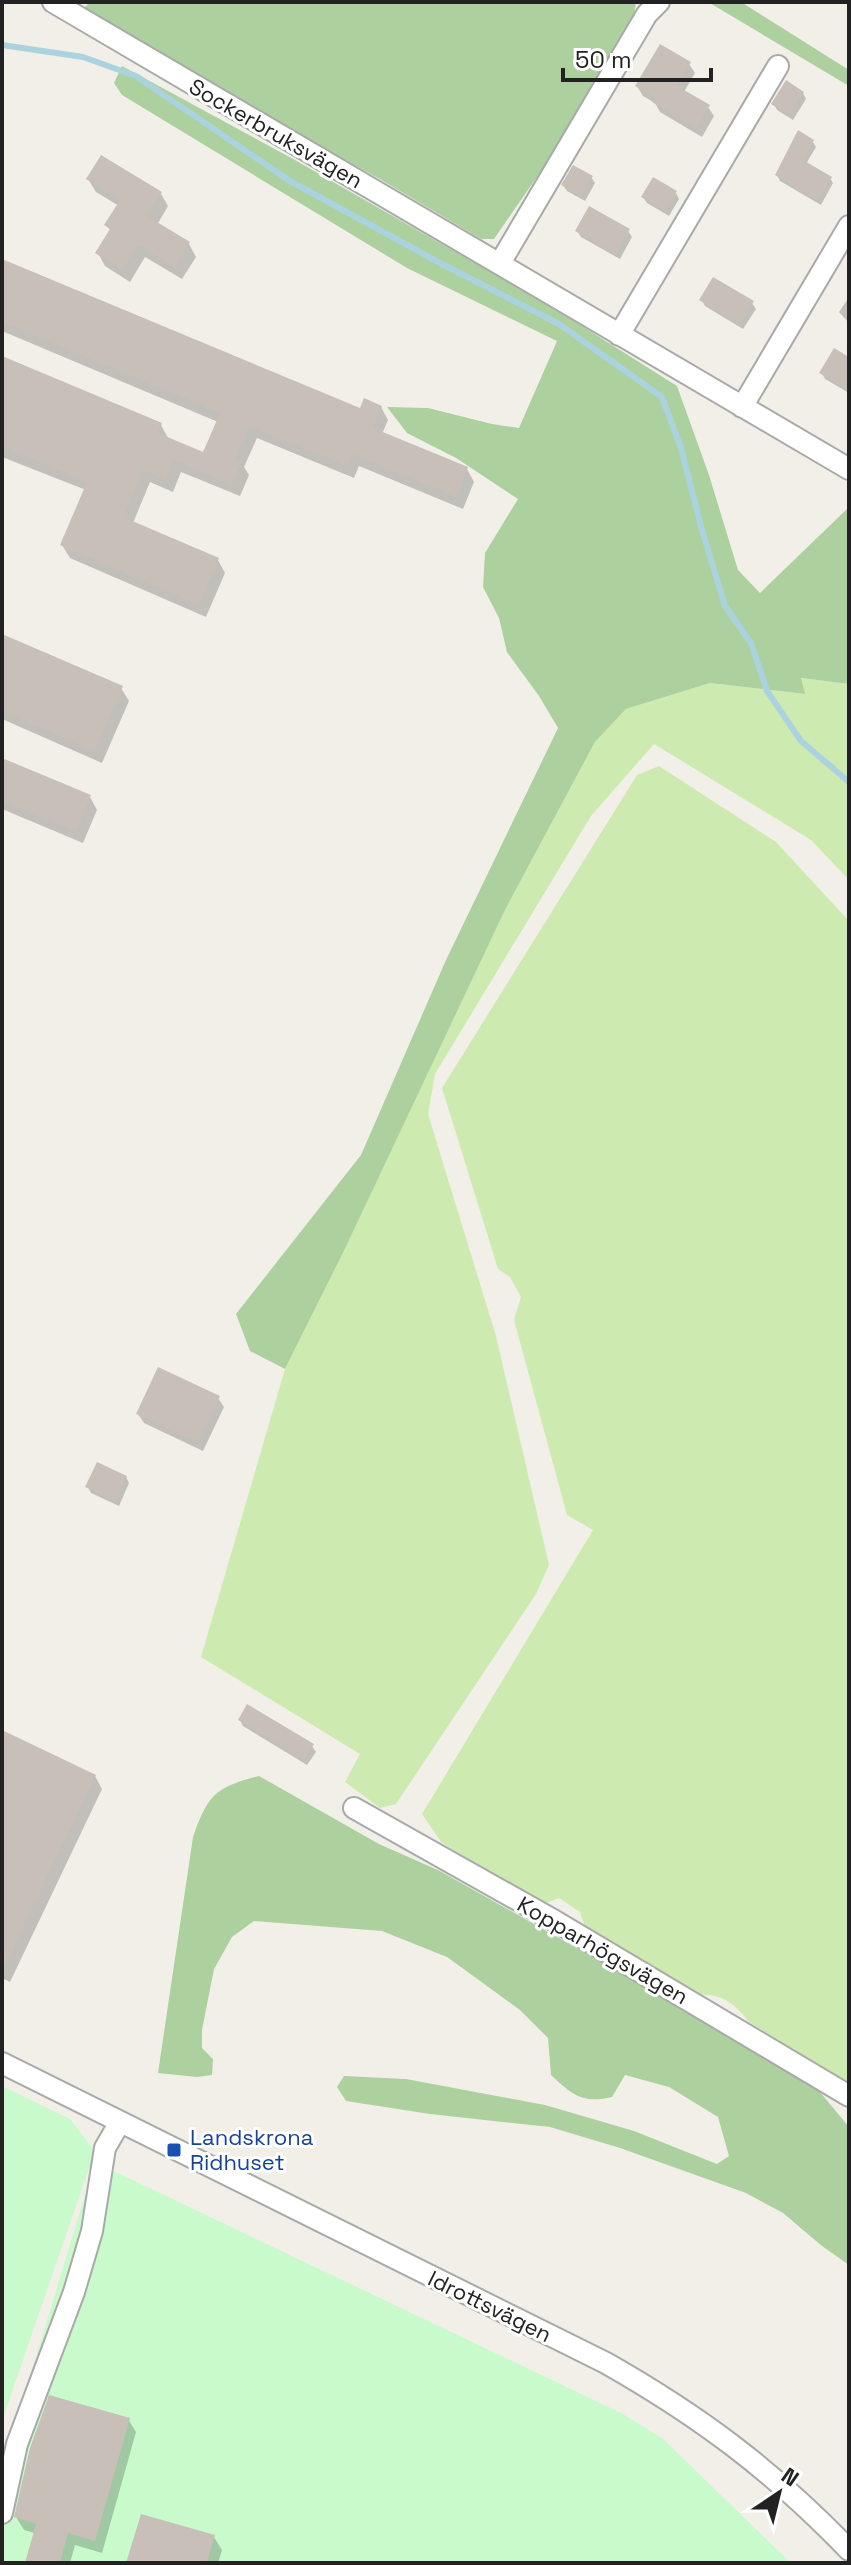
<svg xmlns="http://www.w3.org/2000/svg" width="851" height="2565" font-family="'Space Grotesk',sans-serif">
<rect width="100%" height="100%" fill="#f2efe9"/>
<path fill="#cdebb0" d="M800,678L849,684V880L811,840L654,744L591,816L435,1074L428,1114L496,1336L549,1565L536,1594L396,1804L380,1808L345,1782L360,1754L201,1657L285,1369L343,1253L506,908L595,742L626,709L710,683L804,694Z
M659,766L776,842L849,921V2084L749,2022C735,2004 722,1993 698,1995L585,1927L580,1912L559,1898L541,1905L441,1842L422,1814L593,1530L567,1515L514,1320L521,1297L510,1277L498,1269L442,1088L637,775Z"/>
<path fill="#add19e" d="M90,2H636L634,16L559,145L494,239H481L378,178L124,38L83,9Z
M708,2H741L849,70V86Z
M122,66L295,160L555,309L677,386L709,475L738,570L760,593L849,507V684L801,678L805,694L710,683L626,709L595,742L506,908L343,1253L285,1369L250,1351L236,1314L361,1155L446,960L558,728L539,696L507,652L499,618L483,587L485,553L518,499L456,458L407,433L387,407L428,408L492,424L519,428L557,341L407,268L122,95L114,83Z
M259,1776L379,1844L440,1871L777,2061L820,2092L849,2127V2265L822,2246L783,2213L746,2193L620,2148L550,2127L430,2114L346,2101L337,2087L344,2076L406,2079L545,2105L634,2131L717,2164L729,2156L718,2117L669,2087L625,2075L612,2097C583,2104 572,2095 551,2075L548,2038L520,2010L447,1957L382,1931L254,1921L232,1937L214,1969L202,2030V2048L213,2059L212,2075L197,2077L158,2073L193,1837C208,1794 216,1787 259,1776Z"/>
<path fill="#c8facc" d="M2,2086L70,2119L95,2151L2,2421Z
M95,2162L623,2414L663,2439L791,2563H2V2469Z"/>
<path fill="#0003" d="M689,64L695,73L684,92L708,107L714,116L702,137L660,112L655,103L643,96L637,86Z
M803,93L806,99L793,120L777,110L774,104Z
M813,142L816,147L806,164L830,178L833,183L821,205L780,181L777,175Z
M591,177L595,183L585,201L567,191L563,185Z
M88,179L161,194L168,206L157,225L189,244L196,257L182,279L145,257L130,282L105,266L98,253L111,232L107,225L119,206L96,192Z
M676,193L679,199L669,216L647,203L643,197Z
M577,231H628L632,237L620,259L581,237Z
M2,261L361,411L381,407L388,420L382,434L467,469L474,482L463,509L359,466L354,478L257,438L244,467L249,475L240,496L181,472L173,492L150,482L133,523L218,560L225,573L206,617L70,558L62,545L86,490L2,457V358L161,425L168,438L204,455L218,422L2,331Z
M849,297V323L839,312Z
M702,300L752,303L756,309L743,329L705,306Z
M849,360V393L825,379L822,373Z
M2,636L121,688L129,701L102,763L2,719Z
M2,760L90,797L97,810L83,843L2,809Z
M218,1398L224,1407L203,1451L144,1423L138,1414Z
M126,1477L129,1483L119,1506L91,1493L88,1487Z
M240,1720L312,1746L316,1752L307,1765L243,1726Z
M2,1732L95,1776L102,1789L10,1982L2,1978Z
M128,2419L136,2432L102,2553L75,2545L70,2563H27L35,2533L24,2530L16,2517Z
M214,2537L222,2550L218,2563H128Z"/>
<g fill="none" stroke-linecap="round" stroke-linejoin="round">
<path stroke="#aad3df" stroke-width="6" d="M2,45L83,57L136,76L290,181L442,264L559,324L662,397L681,448L702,530L725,606L751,643L767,691L801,741L849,782"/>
</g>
<path fill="#c7bfb8" d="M660,44L691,62L677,86L710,105L696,129L652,102L655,98L635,86Z
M786,80L804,92L789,115L771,104Z
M798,130L814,140L803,160L832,177L818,201L775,175Z
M101,155L162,192L147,216L190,242L175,268L138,245L122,270L95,253L110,229L104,225L120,200L86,179Z
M573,165L593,176L581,196L561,185Z
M653,177L677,191L665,211L641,197Z
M589,206L630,229L616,254L575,231Z
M2,259L360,408L364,398L382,406L373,428L468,467L456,497L352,454L347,466L249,426L236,458L243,460L232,485L174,460L166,480L143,470L123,517L219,558L199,605L60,545L87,482L2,446V356L162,423L158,433L203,452L220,413L2,322Z
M713,277L754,301L739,325L699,300Z
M834,348L849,357V390L819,373Z
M2,634L123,686L95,751L2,711Z
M2,758L91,795L76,832L2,801Z
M158,1367L220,1396L198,1443L136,1414Z
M97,1462L127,1476L116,1501L85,1487Z
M247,1704L314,1744L304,1760L238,1720Z
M2,1730L96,1775L2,1971Z
M49,2395L130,2418L95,2541L68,2533L60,2563H25L36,2524L14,2517L30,2448Z
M141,2514L215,2535L207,2563H126Z"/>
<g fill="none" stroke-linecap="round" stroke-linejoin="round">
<defs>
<path id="minor" d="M53,2L849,469
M500,263L647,14L659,2
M619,335L778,66
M742,407L849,226
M354,1808L555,1921L849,2096
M2,2063L606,2363C701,2417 773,2471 849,2550
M2,2513L17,2444L74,2292L92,2231L105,2148L120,2122"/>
</defs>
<use href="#minor" stroke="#a9a9a9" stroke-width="24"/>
<use href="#minor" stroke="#fff" stroke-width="20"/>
</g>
<rect fill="#1a4fb4" stroke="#fff" stroke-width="3" x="166" y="2142" width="16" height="16" rx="4"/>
<g text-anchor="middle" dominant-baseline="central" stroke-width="6" stroke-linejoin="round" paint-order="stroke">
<g font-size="22" fill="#222" stroke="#fff">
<text transform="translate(276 133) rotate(30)">Sockerbruksvägen</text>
<text transform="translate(603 1950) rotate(30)">Kopparhögsvägen</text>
<text transform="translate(490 2306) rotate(26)">Idrottsvägen</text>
</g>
<g font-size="22" fill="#164399" stroke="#fff" text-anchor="start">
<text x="190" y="2137">Landskrona<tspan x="190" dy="25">Ridhuset</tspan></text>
</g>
</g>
<rect width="851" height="2565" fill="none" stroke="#222222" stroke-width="8"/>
<g transform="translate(779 2493) rotate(35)" stroke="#ffffff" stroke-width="6" paint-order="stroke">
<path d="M0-6L14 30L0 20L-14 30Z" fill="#222222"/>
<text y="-12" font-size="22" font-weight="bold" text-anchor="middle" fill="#222222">N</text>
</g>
<path d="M563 68v12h148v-12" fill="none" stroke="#222222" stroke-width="4"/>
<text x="575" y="68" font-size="24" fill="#222222" stroke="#ffffff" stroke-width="6" paint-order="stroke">50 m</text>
</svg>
